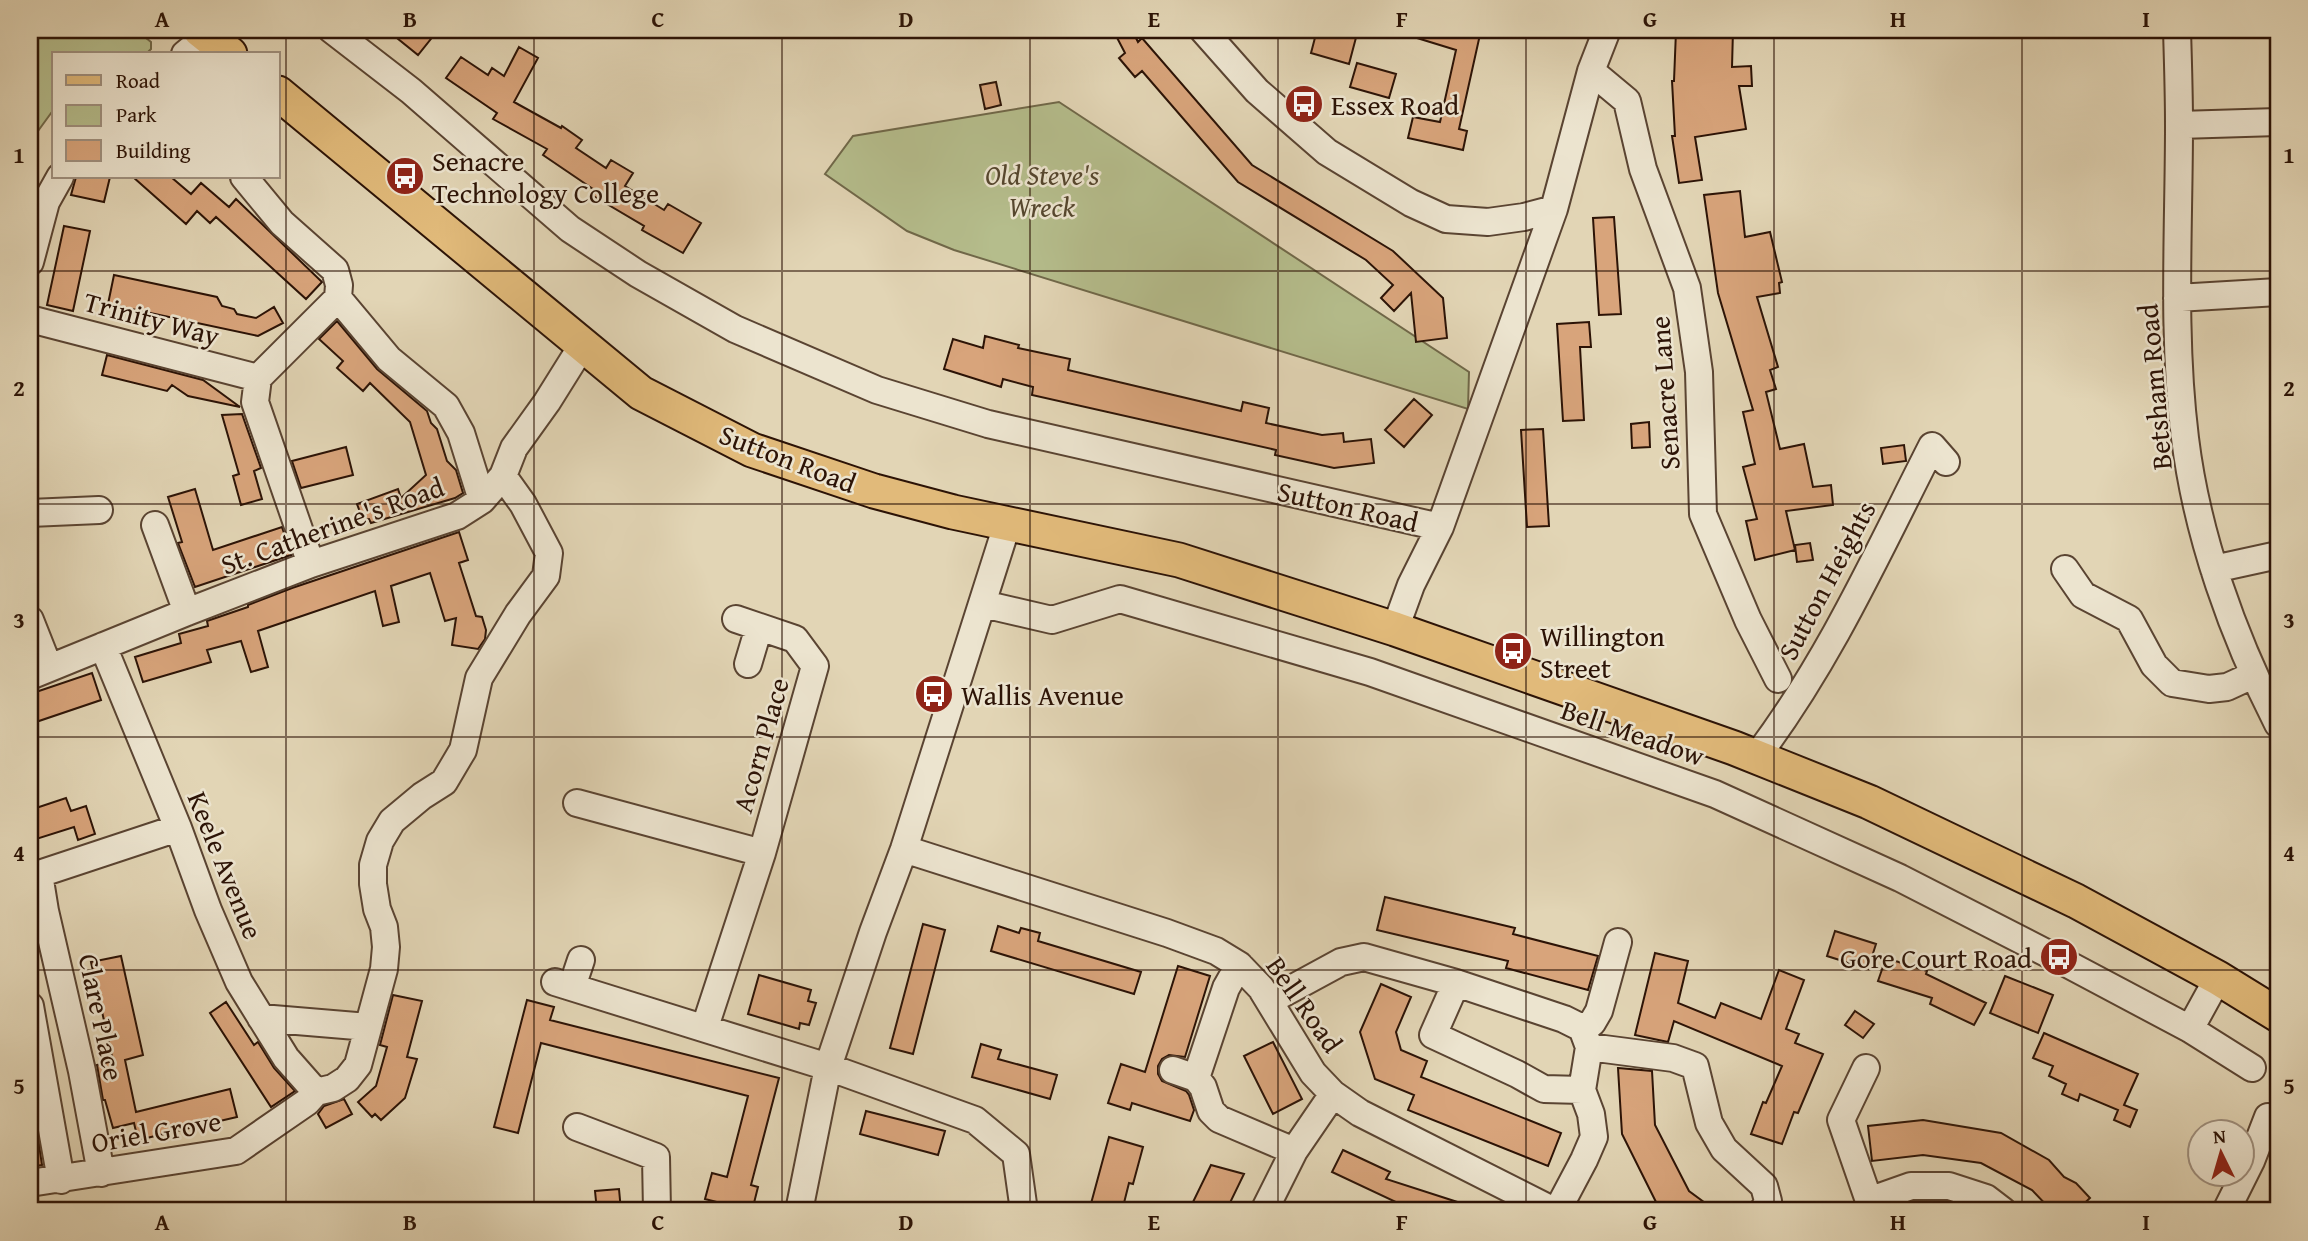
<svg xmlns="http://www.w3.org/2000/svg" width="2308" height="1241" font-family="'Gentium Book Plus',serif">
<rect width="100%" height="100%" fill="#e2d5b5"/>
<filter id="stains"><feTurbulence type="fractalNoise" baseFrequency=".00286" numOctaves="4"/><feColorMatrix values="0 0 0 0 .2 0 0 0 0 .09 0 0 0 0 .02 0 0 0 .5 -.17"/></filter>
<radialGradient id="worn" r=".72"><stop offset=".6" stop-color="#630" stop-opacity="0"/><stop offset="1" stop-color="#630" stop-opacity=".3"/></radialGradient>
<path fill="#b5bd8c" stroke="#706849" stroke-width="2" d="M30,30H136L151,42V49L146,54H54V109L30,142Z
M1059,102L1469,372L1468,409L954,250L907,231L825,174L853,136Z"/>
<path fill="#d8a47b" stroke="#2c1306" stroke-width="2" d="M387,30H438L418,55Z
M1113,30H1132L1138,42L1142,38L1252,165L1393,251L1443,298L1447,338L1416,342L1411,293L1394,311L1381,298L1393,285L1366,260L1238,182L1142,71L1135,77L1119,58L1125,53Z
M1317,30H1358L1349,64L1311,53Z
M1405,30H1481L1459,129L1467,131L1463,150L1408,138L1413,117L1440,122L1456,50L1404,34Z
M1715,30H1733L1732,67L1751,66L1752,86H1739L1746,129L1695,137L1702,180L1679,183L1672,136H1675L1672,81H1674L1676,31L1715,33Z
M519,47L538,58L514,102L561,128L562,126L582,140L576,148L606,168L611,160L633,173L625,186L664,210L668,204L701,223L683,253L642,230L644,226L590,194L593,189L543,155L547,149L493,119L497,113L446,78L461,57L488,75L492,68L504,76Z
M1357,63L1396,74L1389,98L1350,87Z
M996,82L1001,105L985,109L980,85Z
M76,177H110L104,202L71,195Z
M133,177H171L191,194L201,183L229,207L236,199L322,282L306,299L216,217L210,223L197,211L186,224Z
M1740,191L1745,237L1770,232L1782,282L1779,283L1780,293L1757,297L1778,367L1770,370L1776,389L1766,392L1780,449L1804,444L1813,487L1831,485L1833,505L1786,511L1795,550L1755,560L1746,521L1757,519L1743,467L1755,464L1743,412L1753,410L1718,293L1704,195Z
M1614,217L1621,314L1599,315L1593,218Z
M64,226L90,231L73,311L47,305Z
M114,275L217,297L222,306L234,309L237,314L256,318L274,307L283,323L258,336L108,304Z
M337,321L377,369L427,411L431,423L437,429L447,461L456,470L463,493L455,498L371,523L369,519L363,520L357,504L398,489L401,498L426,475L410,422L370,383L363,391L337,368L343,361L319,339Z
M1589,322L1591,347H1580L1584,420L1563,421L1557,324Z
M985,336L1019,345L1018,348L1070,359L1068,370L1241,411L1243,402L1269,408L1266,423L1322,435L1343,433L1344,442L1371,439L1374,463L1334,468L1275,455L1276,450L1032,395L1033,387L1003,379L1001,387L944,369L953,339L983,348Z
M107,355L203,380L240,407L188,396L172,385L167,391L102,375Z
M1414,399L1432,415L1404,447L1385,430Z
M242,414L261,468L254,471L262,499L241,505L233,476L239,474L222,415Z
M1649,422L1650,447L1632,448L1631,424Z
M1543,429L1549,526L1527,527L1521,430Z
M1904,445L1906,461L1883,464L1881,448Z
M346,447L353,475L301,488L292,461Z
M195,489L213,550L282,527L291,555L195,587L178,543L182,542L168,497Z
M459,532L468,560L459,563L476,616L482,617L486,630L485,639L478,649L452,645L456,618L445,621L430,573L391,586L399,622L383,626L375,591L258,631L268,667L251,672L241,641L207,650L211,662L143,682L135,657L181,643L179,634L208,626L207,621L248,607V605L292,588Z
M1810,543L1813,560L1797,562L1795,545Z
M92,673L101,700L30,724V694Z
M66,798L71,811L86,806L95,834L78,840L74,827L30,841V810Z
M1385,897L1515,928L1513,934L1598,956L1588,990L1506,968L1508,961L1377,930Z
M923,924L945,930L913,1054L890,1048Z
M998,926L1019,933L1021,928L1040,933L1038,941L1141,972L1134,994L991,951Z
M1835,931L1876,944L1868,969L1827,956Z
M1655,953L1688,961L1678,1003L1715,1018L1721,1003L1761,1019L1779,970L1804,980L1786,1029L1799,1034L1795,1043L1823,1054L1798,1113L1794,1112L1782,1144L1751,1134L1763,1102L1766,1103L1782,1066L1674,1021L1668,1042L1635,1035Z
M121,956L143,1055L125,1060L136,1112L230,1089L237,1117L138,1140L134,1123L113,1128L105,1100H103L97,1065L113,1061L91,962Z
M1886,958L1927,971L1926,974L1986,1003L1974,1025L1930,1004L1932,998L1878,981Z
M1178,966L1210,976L1185,1057L1169,1055L1162,1059L1158,1066V1074L1162,1081L1186,1091L1189,1095L1194,1110L1190,1121L1132,1103L1130,1110L1108,1103L1121,1064L1145,1072Z
M759,975L811,990L808,1001L816,1003L809,1025L800,1023L799,1029L748,1014Z
M2005,976L2053,995L2038,1033L1990,1013Z
M1381,984L1411,997L1396,1032L1401,1050L1427,1061L1421,1077L1561,1133L1548,1166L1408,1110L1414,1095L1375,1079L1360,1032Z
M393,995L422,1001L407,1057L417,1059L405,1098L381,1120L375,1114L372,1117L358,1102L376,1086L387,1047L380,1045Z
M527,1000L554,1007L550,1020L779,1078L751,1185L758,1187L752,1211L705,1199L712,1173L727,1177L748,1096L541,1043L518,1133L494,1127Z
M226,1002L254,1045L258,1042L274,1068L295,1091L271,1107L210,1013Z
M1855,1011L1874,1024L1863,1038L1845,1025Z
M2044,1033L2138,1074L2124,1105L2137,1110L2130,1127L2114,1120L2118,1110L2080,1094L2078,1101L2062,1094L2066,1084L2049,1076L2053,1066L2033,1058Z
M1273,1042L1302,1099L1273,1114L1244,1056Z
M981,1044L1001,1050L998,1059L1057,1075L1050,1099L972,1077Z
M1618,1068L1652,1071L1655,1125L1689,1191L1716,1211H1666L1658,1206L1622,1134Z
M344,1099L352,1114L326,1128L318,1114L324,1106Z
M866,1111L945,1131L938,1155L860,1134Z
M1923,1120L2001,1133L2049,1160L2064,1177L2076,1183L2090,1198L2076,1211H2052L2032,1190L1981,1163L1923,1155L1872,1161L1868,1126Z
M1109,1137L1143,1147L1133,1184L1129,1183L1122,1211H1089Z
M38,1138L42,1165L30,1167V1139Z
M1343,1150L1390,1172L1386,1179L1476,1208L1475,1211H1411L1395,1206L1396,1202L1332,1172Z
M1211,1165L1244,1174L1226,1211H1205L1192,1204Z
M619,1189L621,1211H597L595,1191Z"/>
<g fill="none" stroke-linecap="round" stroke-linejoin="round">
<defs>
<path id="minor" d="M332,30L411,91L570,229L638,274L735,329L877,390L988,424L1440,527
M1203,30L1257,91L1327,152L1411,203L1446,219L1488,222L1524,217L1554,209
M2177,30C2178,62 2179,93 2179,125C2179,230 2172,334 2185,438C2197,536 2233,636 2278,724
M185,54L207,36
M1591,71L1627,101L1643,169L1687,288L1699,372L1703,514L1748,620L1778,679
M2179,125L2278,122
M244,177L282,223L335,270L339,285L338,298L389,359L446,406L461,433L482,500
M30,262L46,202L60,177
M2177,298L2278,292
M30,319L258,378
M30,513L99,510
M155,525L187,612
M311,564L255,402L258,378L338,298
M2065,569L2083,595L2129,619L2154,665L2172,683L2209,689L2227,687L2253,675
M2214,569L2278,555
M983,604L1052,620L1120,599L1370,672L1715,794L1900,878L2060,960L2190,1029L2252,1068
M30,620L49,668
M1395,629L1411,585L1440,527L1554,209L1591,71L1607,30
M103,646L178,828L208,910L239,982L286,1058L316,1092
M748,664L759,627
M30,676L187,612L311,564L457,516L482,500L503,476L514,448L547,402L582,346
M1757,756C1829,661 1878,552 1932,446L1946,462
M577,803L762,853
M904,849L1167,933L1216,951L1239,965L1261,988L1313,1073L1333,1094L1360,1113L1554,1211
M39,874L45,911L82,1071L101,1173
M30,877L178,828
M555,982L828,1067L975,1120L1016,1154L1024,1211
M1456,983L1433,1035L1517,1074L1544,1089L1582,1090
M572,987L581,960
M1269,1001L1341,962L1364,957L1456,983L1564,1019L1582,1028L1589,1047L1582,1090L1591,1114L1594,1137L1584,1160L1557,1211
M30,1006L61,1180
M261,1018L368,1027
M705,1027L762,853L815,666L795,639L736,619
M1582,1028L1592,1023L1599,1011L1618,942
M2190,1029L2218,978
M1589,1047L1673,1058L1695,1066L1709,1123L1724,1149L1764,1186L1768,1201L1763,1211
M1866,1068L1841,1120L1868,1198H1877L1880,1211
M1173,1070L1196,1078L1203,1087L1211,1111L1219,1119L1294,1151
M1196,1078L1226,988L1239,965
M577,1127L656,1157L657,1211
M30,1183L236,1151L307,1102L316,1092L333,1088L347,1079L358,1065L384,969L386,947L384,927L377,909L373,884V865L380,841L392,821L422,796L444,782L463,750L479,678L518,614L546,576L549,553L523,504L503,476
M1877,1198L1911,1186H1949L1986,1198L2003,1211
M799,1211L828,1067L873,932L904,849L1007,525
M1264,1211L1294,1151L1333,1094
M2226,1211L2251,1161L2268,1117"/>
<path id="major" d="M200,30L230,54
M278,93L641,393L752,450L874,491L953,512L1179,560L1395,629L1734,748L1869,802L2076,901L2218,978L2278,1015"/>
</defs>
<use href="#minor" stroke="#5a4432" stroke-width="30"/>
<use href="#major" stroke="#2c1306" stroke-width="37"/>
<use href="#minor" stroke="#ece4cf" stroke-width="26"/>
<use href="#major" stroke="#e1ba7a" stroke-width="33"/>
</g>
<path fill="none" stroke="#2c1306" stroke-width="2" stroke-opacity="0.55" d="M286,30V1211M534,30V1211M782,30V1211M1030,30V1211M1278,30V1211M1526,30V1211M1774,30V1211M2022,30V1211M30,271H2278M30,504H2278M30,737H2278M30,970H2278"/>
<defs>
<symbol id="bus-disc" viewBox="-11 -11 22 22"><circle r="9.5" fill="#8f2418" stroke="#ece4cf"/><path d="M-5-6H5V4H4V6H2V4H-2V6H-4V4H-5ZM-3.5-4V0h7V-4ZM-3.5 1.2v1.5H-2V1.2ZM2 1.2v1.5H3.5V1.2Z" fill="#fff"/></symbol>
</defs>
<g fill-rule="evenodd">
<use href="#bus-disc" x="1282" y="82" width="44" height="44"/>
<use href="#bus-disc" x="383" y="154" width="44" height="44"/>
<use href="#bus-disc" x="1491" y="629" width="44" height="44"/>
<use href="#bus-disc" x="912" y="672" width="44" height="44"/>
<use href="#bus-disc" x="2037" y="935" width="44" height="44"/>
</g>
<g text-anchor="middle" dominant-baseline="central" stroke-width="5" stroke-linejoin="round" paint-order="stroke">
<g font-size="28" fill="#2c1306" stroke="#ece4cf" text-anchor="start">
<text x="1331" y="104">Essex Road</text>
<text x="432" y="160">Senacre<tspan x="432" dy="32">Technology College</tspan></text>
<text x="1540" y="635">Willington<tspan x="1540" dy="32">Street</tspan></text>
<text x="961" y="694">Wallis Avenue</text>
<text x="2032" y="957" text-anchor="end">Gore Court Road</text>
</g>
<g font-size="28" font-style="italic" fill="#55462e" stroke="#ece4cf">
<text x="1042" y="174">Old Steve's<tspan x="1042" dy="32">Wreck</tspan></text>
</g>
<g font-size="28" fill="#2c1306" stroke="#ece4cf">
<text transform="translate(152 318) rotate(15)">Trinity Way</text>
<text transform="translate(2154 387) rotate(-95)">Betsham Road</text>
<text transform="translate(1664 393) rotate(-94)">Senacre Lane</text>
<text transform="translate(788 458) rotate(21)">Sutton Road</text>
<text transform="translate(1348 506) rotate(13)">Sutton Road</text>
<text transform="translate(332 525) rotate(-20)">St. Catherine's Road</text>
<text transform="translate(1826 580) rotate(-62)">Sutton Heights</text>
<text transform="translate(1633 732) rotate(19)">Bell Meadow</text>
<text transform="translate(760 745) rotate(-74)">Acorn Place</text>
<text transform="translate(226 865) rotate(68)">Keele Avenue</text>
<text transform="translate(1305 1004) rotate(55)">Bell Road</text>
<text transform="translate(102 1017) rotate(78)">Clare Place</text>
<text transform="translate(156 1131) rotate(-10)">Oriel Grove</text>
</g>
</g>
<rect width="2308" height="1241" fill="none" stroke="#e2d5b5" stroke-width="77"/>
<rect x="52" y="52" width="228" height="126" fill="#ece4cf" stroke="#9f907f" stroke-width="2"/>
<rect x="66" y="75" width="35" height="10" fill="#e1ba7a" stroke="#9f907f" stroke-width="2"/>
<text x="116" y="88" font-size="21" fill="#2c1306">Road</text>
<rect x="66" y="105" width="35" height="21" fill="#b5bd8c" stroke="#9f907f" stroke-width="2"/>
<text x="116" y="122" font-size="21" fill="#2c1306">Park</text>
<rect x="66" y="140" width="35" height="21" fill="#d8a47b" stroke="#9f907f" stroke-width="2"/>
<text x="116" y="158" font-size="21" fill="#2c1306">Building</text>
<g transform="translate(2221 1153) rotate(355)"><circle r="33" fill="#ece4cf" stroke="#9f907f" stroke-width="2"/>
<path d="M0-5L12 26L0 18L-12 26Z" fill="#8f2418"/>
<text y="-10" font-size="19" font-weight="bold" text-anchor="middle" fill="#2c1306">N</text>
</g>
<rect x="38" y="38" width="2232" height="1164" fill="none" stroke="#2c1306" stroke-width="2.5"/>
<g font-size="23" text-anchor="middle" font-weight="bold" fill="#2c1306">
<text x="162" y="27">A</text>
<text x="410" y="27">B</text>
<text x="658" y="27">C</text>
<text x="906" y="27">D</text>
<text x="1154" y="27">E</text>
<text x="1402" y="27">F</text>
<text x="1650" y="27">G</text>
<text x="1898" y="27">H</text>
<text x="2146" y="27">I</text>
<text x="19" y="163">1</text>
<text x="2289" y="163">1</text>
<text x="19" y="396">2</text>
<text x="2289" y="396">2</text>
<text x="19" y="628">3</text>
<text x="2289" y="628">3</text>
<text x="19" y="861">4</text>
<text x="2289" y="861">4</text>
<text x="19" y="1094">5</text>
<text x="2289" y="1094">5</text>
<text x="162" y="1230">A</text>
<text x="410" y="1230">B</text>
<text x="658" y="1230">C</text>
<text x="906" y="1230">D</text>
<text x="1154" y="1230">E</text>
<text x="1402" y="1230">F</text>
<text x="1650" y="1230">G</text>
<text x="1898" y="1230">H</text>
<text x="2146" y="1230">I</text>
</g>
<rect width="100%" height="100%" filter="url(#stains)"/>
<rect width="100%" height="100%" fill="url(#worn)"/>
</svg>
